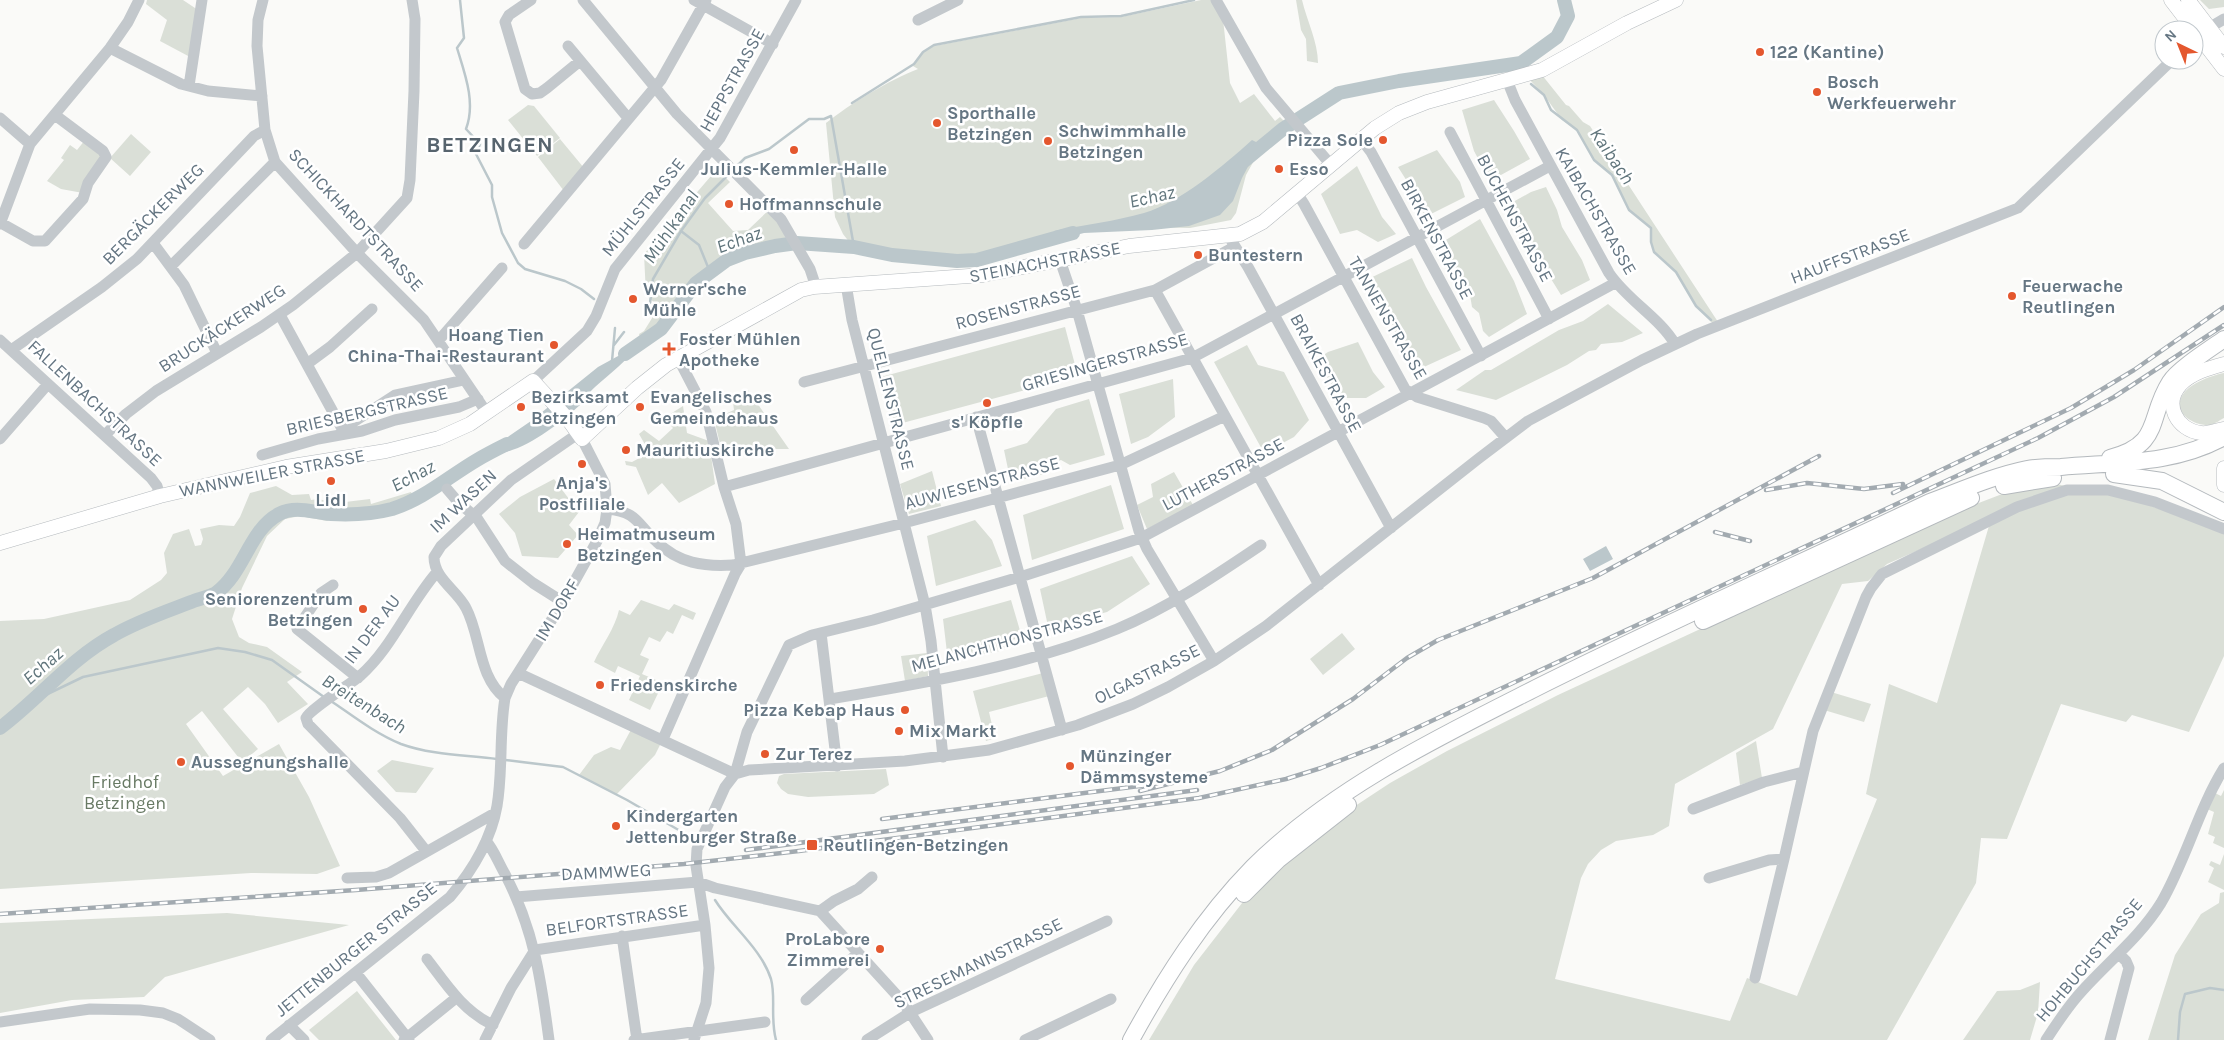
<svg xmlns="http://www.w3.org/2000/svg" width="2224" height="1040" font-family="Karla,sans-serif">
<rect width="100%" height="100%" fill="#fafaf8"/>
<path fill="#dadfd7" d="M147,0H183L198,10L190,57L160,41L167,20L146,4Z
M1201,0H1216L1222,10L1230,83L1240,103L1254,94L1275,121L1280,117L1287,124L1265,141L1256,157L1246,175L1236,213L1231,220L1190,228L1131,227L1079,231L977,259H957L893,254L850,243L843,234L835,217L826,123C850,104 889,80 918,69L913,66L923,52L934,46L1081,18L1121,17Z
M1296,0H1302C1307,21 1318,42 1318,63L1307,61L1306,39L1301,30Z
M2200,0H2224V7L2209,9Z
M1542,75L1566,105L1569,106L1583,122L1590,126L1720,325L1716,327L1696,306L1676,272L1654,252L1651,242V228L1629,210L1612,175L1594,160L1577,130L1562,120L1544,95L1529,79Z
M1494,100L1514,131L1530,159L1490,181L1474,151L1462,110Z
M528,105L534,106L560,138L537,156L508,120Z
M131,134L151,152L130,176L110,158Z
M560,139L584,168L564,191L538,157Z
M85,140L103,155L83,193L61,189L47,181L64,160L61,158L70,145L77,150Z
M1437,150L1460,182L1465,197L1425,217L1417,197L1398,167Z
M1357,166L1382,217L1396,234L1378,242L1357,230L1340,234L1321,194Z
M717,169L730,182L708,203L733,231L748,230L771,208L796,243C760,248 721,255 696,284C677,305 666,327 642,343L639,334L644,331L659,307L646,295L644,254Z
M1546,187L1557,210L1562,227L1582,260L1590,280L1561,295L1530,245L1517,231L1504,207L1531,192Z
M1480,219L1514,281L1527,314L1489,337L1483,331L1479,313L1472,307L1470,295C1461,288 1454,278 1454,267L1448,260L1441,243Z
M1412,258L1426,287L1461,350L1413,372L1407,355L1398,341L1391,320L1380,311L1364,281Z
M1608,304L1643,333L1622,342L1601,344L1596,350L1589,351L1567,365L1496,400L1456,390L1485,370H1491L1559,330L1583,321Z
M1065,327L1078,376L895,425L881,377Z
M1358,342L1373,372L1385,387L1366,398H1340L1316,360L1328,352Z
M1247,345L1258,365L1284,372L1309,420L1294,437L1264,453L1214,362Z
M2224,373V418C2220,420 2215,424 2210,425C2196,426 2174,415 2181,398C2187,384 2210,376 2224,373Z
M1173,379L1175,417L1148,437L1131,444L1119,394Z
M748,390L789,449H760L734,445L721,448L714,419L734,410L733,402Z
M1089,399L1105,455L1070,465L1061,460L1047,464L1044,474L1017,481L1008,469L1004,450L1027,443L1056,409Z
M683,406L687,433L709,441L715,484L679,503L662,483L648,495L636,467L626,465L625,461L632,462L645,455L644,452L647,448L639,434L644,430L659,441L673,428L664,418Z
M932,471L941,506L909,514L900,484Z
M1174,472L1193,505L1147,529L1137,505L1153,497L1151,484Z
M554,479L569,499L582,508L569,525L578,535L558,558L522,556L515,533L499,514L520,497Z
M2057,484L2065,486L1887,564L1868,581L1842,584L1773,729L1675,784L1669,826L1653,835L1616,841L1601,850L1588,864L1581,878L1555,979L1730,1021L1747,978L1797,996L1877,799L1866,794L1889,684L1937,703L1991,519L2044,497L2109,491L2224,532V656L2189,732L2132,715L2126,722L2061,704L2007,839L1981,838L1976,883L1887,1040H1149L1194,965L1246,898L1340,816L1390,783L1447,751L1558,695L1937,519L2010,491Z
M1111,485L1124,529L1032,560L1023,515Z
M276,486L292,495L309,494L311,500L318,499L337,503L370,499L371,504L411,492L414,498L393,506L350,511L327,521L300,516L285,519L267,536L242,588L232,619L239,637L249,643L267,647L302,672L287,682L308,704L278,723L265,704L248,687L223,709L258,749L242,762L202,711L186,724L223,776L279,744L309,797L340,866L317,874L251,873L0,889V621L44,619L130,600L161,580L167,573L164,553L173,534L189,529L195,546L201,545L203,539L200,529L219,525L234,526L240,517L250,493Z
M975,520L992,540L1002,566L936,586L927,536Z
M1132,556L1150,584L1107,612L1081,619L1049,631L1040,589Z
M641,600L669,610L674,604L696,613L693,620L682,615L673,634L667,631L660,642L649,637L640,655L649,659L642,674L663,683L650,710L629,700L640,676L618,666L615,673L594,662C602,645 615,628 619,610L630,615Z
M1011,600L1021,634L1000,651L948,661L943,619Z
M1342,633L1355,649L1323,675L1310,659Z
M927,653L928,676L905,681L901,656Z
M1047,672L1053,695L989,712L995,738L986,741L973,691Z
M1831,692L1871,704L1864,722L1824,710Z
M633,726L663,739L655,755L616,795L579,775L594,755L611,747L620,750Z
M1756,741L1762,778L1740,785L1736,753Z
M392,760L434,768L416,793L396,792L377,771Z
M886,769L889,785L874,794L808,797L788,794L781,789L777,783L779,776L784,774Z
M2224,790V848L2213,843L2215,837L2208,834L2214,812L2207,809L2215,793L2221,796Z
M2224,854V890L2208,882L2214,868L2209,865L2211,861L2220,865Z
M2224,892V1040H2148L2175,955L2201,914L2219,903L2220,893Z
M227,913L349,925L165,977L144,997L72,1000L0,1013V923Z
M2040,982L2038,1013L2030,1040H1963L1997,991L2020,990Z
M357,991L396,1040H319L309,1030Z"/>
<path fill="#bbc7cb" d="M1252,140L1260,144L1242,178L1233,201L1220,215L1189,226L1152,230L1084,233L1056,240L1054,231C1084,225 1116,221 1144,213C1181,202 1223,166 1252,140Z
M640,344C626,361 611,373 595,387C589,392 586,399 580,405C559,424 523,453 493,454L492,452L499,443L531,421L598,367Z
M1606,546L1613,559L1590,571L1583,559Z"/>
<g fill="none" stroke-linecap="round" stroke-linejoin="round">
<path stroke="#bbc7cb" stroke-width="2.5" d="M460,0L464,38L457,48C465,74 476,103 466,129L480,144L476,154L492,185V197L502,233L518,263L525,269L565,281L581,289L594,299
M1531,84L1544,95L1551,110L1577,130L1594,160L1612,175L1629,210L1651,228V242L1654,252L1676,272L1696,306L1711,320
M852,103L914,64L923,52L934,45L1081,17L1121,16L1194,0
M736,167L745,158L769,149L809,119H824L831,116L854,247
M681,231L699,245L710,272
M650,303L653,279L681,231L705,198L730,173
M614,345L624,332
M612,361L615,328
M33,701L83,677L218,648L245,652L272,660L324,697
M331,701C353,716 376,734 401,744C431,755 466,755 497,759
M505,760L563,767L627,800L682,832
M715,900C731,926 761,948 771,979C776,997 770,1018 776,1040
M2178,1040L2180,1012L2185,994L2210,988L2224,990"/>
<path stroke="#bbc7cb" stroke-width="14" d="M1244,161L1283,129L1339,93L1399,81L1521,63L1557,37L1568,16L1564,0
M625,354L661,329L696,283L727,260L745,253L775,246L797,243L854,247L892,255L957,261L977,260L1073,233
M0,728C40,698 70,659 114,635C138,621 165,612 191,602C198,599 209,597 216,593C244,573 249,530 279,514C296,505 314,513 331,514C350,515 373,514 392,509C424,499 448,477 477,460C487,454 497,449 507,444"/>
<defs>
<path id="major" d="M2171,0L2194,30
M2188,0L2224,47
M2194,30L2224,69
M2224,364C2209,368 2192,373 2181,384C2163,403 2176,430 2201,433C2208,434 2217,430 2224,429
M2224,468V485
M0,543L160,496L286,467L386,451L439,438L470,424L533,381L567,418L582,439L637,388L666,365L801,290L814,287L983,275L1129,246L1240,234L1263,222L1375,128L1399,113L1427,102L1542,70L1627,23L1676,0"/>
<path id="highway" d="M2110,458C2163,444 2147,418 2170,382C2178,369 2210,349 2224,339
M2114,474L2162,481L2224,512
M2004,486L2053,478
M1703,621L1971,498
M1244,894L1278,860L1348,805
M1131,1040C1165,978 1203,918 1253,867C1333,788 1437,738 1536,688C1666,623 1799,564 1930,502C1962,490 1993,476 2027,469C2038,467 2050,467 2061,467C2117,462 2174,465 2224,437"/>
</defs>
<use href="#major" stroke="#b5babe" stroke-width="15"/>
<use href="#highway" stroke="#b4b9bd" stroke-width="18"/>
<path stroke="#c3c8cc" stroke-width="11" d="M263,0L258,20L257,46L265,130L275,162L357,253L424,320L487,413
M531,0L509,15L505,22L525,89L532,94L540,93L547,88L580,61
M583,0L677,114L781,219L810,269L816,287
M694,0L773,44
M1216,0L1266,88L1331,165
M918,20L958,0
M2202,32L2224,19
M568,46L628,118
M110,48L181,84L208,91L262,96
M1507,80L1515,100L1609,273C1627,300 1660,318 1675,344
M189,86L202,0
M0,118L30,144
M1450,132L1549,319
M1361,139L1371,152L1481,356
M1297,193L1304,204L1405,389L1417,397L1484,418L1491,421L1506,438
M1,223L33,241H45L83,199L88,183L106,157L103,151L55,115
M0,224L30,144L110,48L128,22L139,0
M1231,240L1248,267L1391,528
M153,243L184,285L217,353
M524,244L661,80L706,0
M1060,260L1077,310L1139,531L1147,549L1214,661
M171,266L275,162
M846,284L852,320L925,605L931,641L943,757
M1155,290L1319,585
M280,315L345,434
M0,340L151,478L157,486L160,496
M439,340L502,268
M11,350L102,287L137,259L254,136L265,130
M307,364L330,347L372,309
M533,381L587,331L596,316L615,269L720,138L796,0
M804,382L1155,290L1234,247
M976,417L1062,730
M345,434L352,423L395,395L464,380
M105,435L126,414L156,391L261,327L293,305L357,253L407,198L410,180L414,91L415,19L412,0
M0,439L48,384
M262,455L318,439L362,431L395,420L459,407L478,399
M724,487L1192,358L1550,166
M447,489L459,503L477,518L505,561L533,583L563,602
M607,509C638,512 636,523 657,542C678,563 704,567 733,565L904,523L1120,465L1225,416
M333,585L321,593L297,629L358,678
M821,633L837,766
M518,673L735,774
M505,698C478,677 481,636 466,608C457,590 434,579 434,557L441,546L511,480L579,433
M830,699C925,683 1027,666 1117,629C1168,608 1215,576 1261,545
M663,739L735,574L741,564L736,524L724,487L706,412L678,358
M735,774L749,770L905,761L989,750L1078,725L1133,704L1168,687L1214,661L1266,626L1478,459L1528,421L1642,360L1697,334L2018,208L2172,60
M1693,809L1764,782L1803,772
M486,841C494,850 499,864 505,874C534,930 541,979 549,1040
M426,851L400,818L308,724L306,718C309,710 349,685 360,676C392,648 409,604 437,572
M347,878L376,877L389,873L495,813
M1709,878L1769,860L1784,859
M516,897L698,882L715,888L820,911L903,1002L928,1040
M820,911L834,901L858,889L872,877
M622,936L637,1040
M427,959C446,984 463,1011 493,1025
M356,973L409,1040
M1755,978L1784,859L1813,731L1866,597L1871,588L1882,574L2017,507L2067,490H2108L2155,502L2224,529
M806,1000L858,953
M0,1022L90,1009L140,1010L163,1013L178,1019L210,1040
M289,1025L304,1040
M271,1040L450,897C472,871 491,840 497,806C503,771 499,734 505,698L511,684L563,602L597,541L605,523L607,509L605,484L582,439
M404,1040L456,998
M485,1040L511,988L535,950L705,925
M634,1040L765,1022
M694,1040L706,1003L709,968L705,925L696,866L697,849L725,787L735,774L747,732L789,645L812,635L873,620L1020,577L1141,538L1615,283
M867,1040L911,1012L1107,921
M1025,1040L1111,999
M2046,1040C2057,1023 2068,1006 2082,991C2109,961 2140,937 2161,903C2186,860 2198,810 2224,768
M2110,1040L2129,968L2126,961L2119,954"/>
<use href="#major" stroke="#fff" stroke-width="14"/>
<use href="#highway" stroke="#fff" stroke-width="16"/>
<defs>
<path id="rail" d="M1766,490L1807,483L1864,489L1903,484
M1893,493L2071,408L2134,370L2224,307
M1715,532L1750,541
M1140,791L1220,771L1272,750L1353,699L1407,658L1438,640L1593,578L1819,456
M882,819L1147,785
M746,850L1197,790
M0,914L356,890L684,864L799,851L1199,798L1286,779L1321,768L1380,745L2038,438L2114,397L2224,325"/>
</defs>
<use href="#rail" stroke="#a2aab0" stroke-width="4.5"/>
<use href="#rail" stroke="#fff" stroke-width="2.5" stroke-dasharray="8" stroke-linecap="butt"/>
</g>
<g fill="#e4572e" stroke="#fff" stroke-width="2">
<circle cx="1760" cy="52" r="5"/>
<circle cx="1817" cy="92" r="5"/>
<circle cx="937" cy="123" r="5"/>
<circle cx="1383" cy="140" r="5"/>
<circle cx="1048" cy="141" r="5"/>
<circle cx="794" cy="150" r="5"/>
<circle cx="1279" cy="169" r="5"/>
<circle cx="729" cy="204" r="5"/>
<circle cx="1198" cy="255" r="5"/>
<circle cx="2012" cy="296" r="5"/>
<circle cx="633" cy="299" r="5"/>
<circle cx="554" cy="345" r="5"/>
<path d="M666.5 341.5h5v5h5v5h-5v5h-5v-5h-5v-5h5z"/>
<circle cx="987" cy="403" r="5"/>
<circle cx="521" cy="407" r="5"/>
<circle cx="640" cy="407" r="5"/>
<circle cx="626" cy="450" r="5"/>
<circle cx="582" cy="464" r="5"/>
<circle cx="331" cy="481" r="5"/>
<circle cx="567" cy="544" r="5"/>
<circle cx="363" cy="609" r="5"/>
<circle cx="600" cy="685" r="5"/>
<circle cx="905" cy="710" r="5"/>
<circle cx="899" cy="731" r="5"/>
<circle cx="765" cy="754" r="5"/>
<circle cx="181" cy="762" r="5"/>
<circle cx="1070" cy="766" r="5"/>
<circle cx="616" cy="826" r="5"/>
<rect x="806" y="839" width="12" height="12" rx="2.5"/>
<circle cx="880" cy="949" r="5"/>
</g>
<g text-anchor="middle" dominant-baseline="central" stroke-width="5" stroke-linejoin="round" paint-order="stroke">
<g font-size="18" font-weight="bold" fill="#657683" stroke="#fff" text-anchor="start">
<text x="1770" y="52">122 (Kantine)</text>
<text x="1827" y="82">Bosch<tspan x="1827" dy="21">Werkfeuerwehr</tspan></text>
<text x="947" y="113">Sporthalle<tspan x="947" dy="21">Betzingen</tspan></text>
<text x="1058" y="131">Schwimmhalle<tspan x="1058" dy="21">Betzingen</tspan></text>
<text x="1373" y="140" text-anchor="end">Pizza Sole</text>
<text x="794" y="169" text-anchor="middle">Julius-Kemmler-Halle</text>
<text x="1289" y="169">Esso</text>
<text x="739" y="204">Hoffmannschule</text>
<text x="1208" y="255">Buntestern</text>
<text x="2022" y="286">Feuerwache<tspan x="2022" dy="21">Reutlingen</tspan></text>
<text x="643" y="289">Werner'sche<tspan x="643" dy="21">Mühle</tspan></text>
<text x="544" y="335" text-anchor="end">Hoang Tien<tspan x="544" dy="21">China-Thai-Restaurant</tspan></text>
<text x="679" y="339">Foster Mühlen<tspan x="679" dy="21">Apotheke</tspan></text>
<text x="531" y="397">Bezirksamt<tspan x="531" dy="21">Betzingen</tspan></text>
<text x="650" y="397">Evangelisches<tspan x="650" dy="21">Gemeindehaus</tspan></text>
<text x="987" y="422" text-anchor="middle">s' Köpfle</text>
<text x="636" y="450">Mauritiuskirche</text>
<text x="582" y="483" text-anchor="middle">Anja's<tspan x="582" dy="21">Postfiliale</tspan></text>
<text x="331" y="500" text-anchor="middle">Lidl</text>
<text x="577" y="534">Heimatmuseum<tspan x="577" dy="21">Betzingen</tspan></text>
<text x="353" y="599" text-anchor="end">Seniorenzentrum<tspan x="353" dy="21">Betzingen</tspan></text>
<text x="610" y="685">Friedenskirche</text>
<text x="895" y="710" text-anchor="end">Pizza Kebap Haus</text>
<text x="909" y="731">Mix Markt</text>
<text x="775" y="754">Zur Terez</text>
<text x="1080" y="756">Münzinger<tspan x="1080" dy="21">Dämmsysteme</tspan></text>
<text x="191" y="762">Aussegnungshalle</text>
<text x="626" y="816">Kindergarten<tspan x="626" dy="21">Jettenburger Straße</tspan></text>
<text x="823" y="845">Reutlingen-Betzingen</text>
<text x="870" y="939" text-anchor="end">ProLabore<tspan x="870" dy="21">Zimmerei</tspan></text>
</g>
<g font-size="18" fill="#657683" stroke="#fff">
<text transform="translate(732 80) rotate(-61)">HEPPSTRASSE</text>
<text transform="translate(643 207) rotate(-51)">MÜHLSTRASSE</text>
<text transform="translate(1596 211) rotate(60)">KAIBACHSTRASSE</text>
<text transform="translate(153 214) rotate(-45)">BERGÄCKERWEG</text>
<text transform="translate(1515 218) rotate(62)">BUCHENSTRASSE</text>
<text transform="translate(356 220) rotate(47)">SCHICKHARDTSTRASSE</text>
<text transform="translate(1437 239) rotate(62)">BIRKENSTRASSE</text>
<text transform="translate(1850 256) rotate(-21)">HAUFFSTRASSE</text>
<text transform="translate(1045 262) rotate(-11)">STEINACHSTRASSE</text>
<text transform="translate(1018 307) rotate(-15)">ROSENSTRASSE</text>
<text transform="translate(1388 318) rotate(60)">TANNENSTRASSE</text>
<text transform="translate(222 328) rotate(-33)">BRUCKÄCKERWEG</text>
<text transform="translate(1105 362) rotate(-16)">GRIESINGERSTRASSE</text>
<text transform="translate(1326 373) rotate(62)">BRAIKESTRASSE</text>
<text transform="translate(891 399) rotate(76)">QUELLENSTRASSE</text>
<text transform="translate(95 403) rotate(43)">FALLENBACHSTRASSE</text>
<text transform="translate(367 411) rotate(-13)">BRIESBERGSTRASSE</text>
<text transform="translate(272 473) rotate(-11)">WANNWEILER STRASSE</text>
<text transform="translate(1223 474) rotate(-28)">LUTHERSTRASSE</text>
<text transform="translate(982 483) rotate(-15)">AUWIESENSTRASSE</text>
<text transform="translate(463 501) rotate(-43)">IM WASEN</text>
<text transform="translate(557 610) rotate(-59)">IM DORF</text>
<text transform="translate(372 629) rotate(-53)">IN DER AU</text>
<text transform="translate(1007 641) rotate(-15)">MELANCHTHONSTRASSE</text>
<text transform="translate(1147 674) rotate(-26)">OLGASTRASSE</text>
<text transform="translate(606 872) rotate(-3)">DAMMWEG</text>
<text transform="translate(617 920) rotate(-8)">BELFORTSTRASSE</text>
<text transform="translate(356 949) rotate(-39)">JETTENBURGER STRASSE</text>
<text transform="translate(2089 960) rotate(-50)">HOHBUCHSTRASSE</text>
<text transform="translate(978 963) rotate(-26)">STRESEMANNSTRASSE</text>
</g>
<g font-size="18" fill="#687a64" stroke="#fff">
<text x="125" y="782">Friedhof<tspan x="125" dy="21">Betzingen</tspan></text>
</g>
<g font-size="19" font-style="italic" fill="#60757c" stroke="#fff">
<text transform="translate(1612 156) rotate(56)">Kaibach</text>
<text transform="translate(1152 197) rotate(-13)">Echaz</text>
<text transform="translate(671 227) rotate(-56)">Mühlkanal</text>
<text transform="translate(739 240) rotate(-20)">Echaz</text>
<text transform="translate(413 476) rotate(-28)">Echaz</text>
<text transform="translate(43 666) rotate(-41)">Echaz</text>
<text transform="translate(364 704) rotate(32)">Breitenbach</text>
</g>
<g font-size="22" font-weight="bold" letter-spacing="1" fill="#57646e" stroke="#fff">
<text x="490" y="145">BETZINGEN</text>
</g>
</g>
<g transform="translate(2179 45) rotate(317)"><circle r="24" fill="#ffffff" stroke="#c1c8cd"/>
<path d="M0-4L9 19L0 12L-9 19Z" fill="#e4572e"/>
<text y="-8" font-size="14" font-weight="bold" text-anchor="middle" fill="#657683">N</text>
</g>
</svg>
